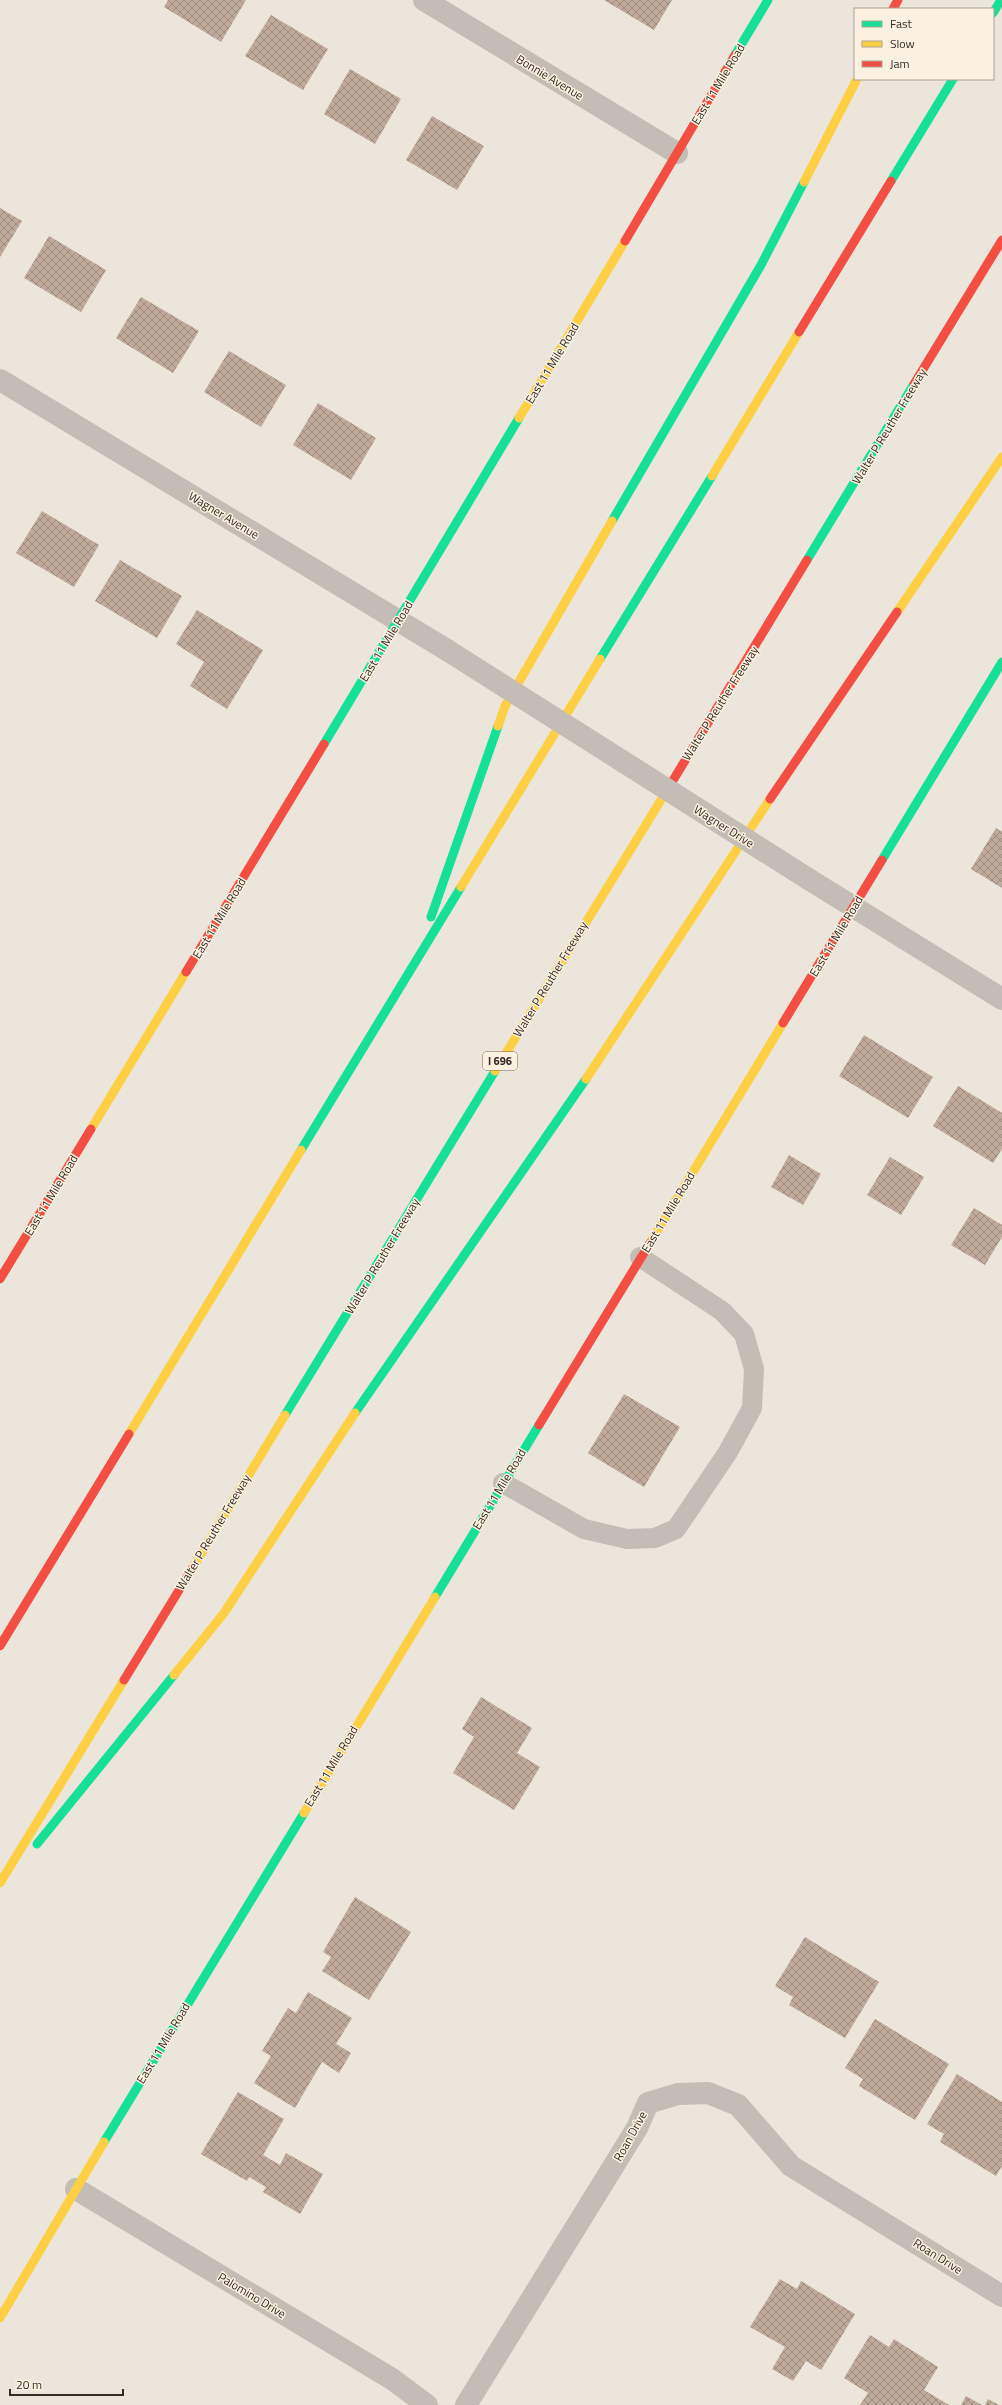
<svg xmlns="http://www.w3.org/2000/svg" width="1002" height="2405" font-family="'Titillium Web',sans-serif">
<defs>
<pattern id="building-cross-hatch" width="8" height="8" patternUnits="userSpaceOnUse"><rect width="8" height="8" fill="#c0aa9b"/><path d="M0 0l8 8M0 8l8-8" fill="none" stroke="#9d8b7e"/></pattern>
</defs>
<rect width="100%" height="100%" fill="#ebe5db"/>
<path fill="url(#building-cross-hatch)" d="M168,0H246L221,42L164,7Z
M604,0H672L654,30Z
M271,15L328,49L303,90L245,56Z
M350,69L401,99L375,144L324,114Z
M432,116L484,146L457,190L406,160Z
M0,208L22,221L0,257Z
M49,236L106,270L81,312L24,278Z
M141,297L199,331L173,373L116,338Z
M229,351L286,385L261,427L204,392Z
M318,403L376,438L351,480L293,445Z
M42,511L99,545L74,587L16,553Z
M120,560L182,596L157,638L95,601Z
M197,610L263,650L227,709L190,686L204,662L176,644Z
M996,828L1002,832V888L971,869Z
M864,1035L933,1077L908,1118L839,1076Z
M958,1086L1002,1113V1149L993,1163L933,1126Z
M789,1155L821,1174L803,1205L771,1187Z
M890,1157L924,1177L901,1215L867,1195Z
M974,1208L1002,1225V1237L985,1265L951,1245Z
M624,1394L680,1427L644,1487L588,1453Z
M481,1697L532,1728L517,1753L540,1767L514,1810L453,1773L474,1737L462,1729Z
M355,1897L411,1932L369,2000L322,1971L331,1957L323,1952Z
M805,1937L879,1982L845,2038L789,2005L793,1997L775,1986Z
M308,1992L352,2018L336,2044L351,2053L339,2073L322,2062L295,2108L254,2083L271,2056L262,2051L288,2008L296,2013Z
M875,2019L949,2064L915,2120L859,2086L863,2079L845,2068Z
M957,2074L1002,2102V2166L996,2176L940,2142L944,2134L927,2124Z
M238,2092L284,2119L263,2155L280,2165L286,2153L323,2174L300,2214L263,2192L266,2187L249,2177L247,2181L201,2154Z
M780,2279L797,2289L801,2281L855,2314L821,2370L806,2361L793,2381L772,2369L785,2347L750,2327Z
M870,2335L889,2347L894,2339L938,2367L924,2390L949,2405H860L868,2393L844,2378Z
M966,2396L982,2405H961Z
M988,2399L999,2405H985Z"/>
<g fill="none" stroke-linecap="round" stroke-linejoin="round">
<path stroke="#c3bdb5" stroke-width="20" d="M503,1483L584,1529L627,1539L655,1538L676,1529L728,1452L752,1408L754,1369L744,1334L722,1311L640,1257"/>
<path stroke="#c3bdb5" stroke-width="22" d="M424,0L677,153
M0,380L447,650
M810,880L1002,999
M76,2189L392,2379L427,2405
M466,2405L637,2128L648,2103L678,2094L708,2093L738,2105L791,2166L1002,2296"/>
<path stroke="#16e098" stroke-width="9" d="M993,13L1001,0
M735,55L768,0
M891,181L953,79
M612,521L761,265L804,182
M807,560L914,384
M600,659L712,476
M324,744L519,418
M882,860L1002,662
M431,917L498,726
M301,1150L461,887
M355,1413L586,1079
M285,1415L495,1071
M435,1597L539,1425
M37,1844L174,1675
M104,2142L304,1813"/>
<path stroke="#ffcf43" stroke-width="9" d="M804,182L857,79
M519,418L625,241
M712,476L799,332
M897,612L1002,457
M498,726L505,706L612,521
M461,887L600,659
M495,1071L672,782
M586,1079L770,799
M91,1129L186,972
M650,1243L783,1023
M129,1434L301,1150
M192,1569L285,1415
M174,1675L224,1613L355,1413
M304,1813L435,1597
M0,1883L124,1680
M0,2318L104,2142"/>
<path stroke="#f24e42" stroke-width="9" d="M893,9L898,0
M625,241L735,55
M799,332L891,181
M914,384L1002,240
M672,782L807,560
M770,799L897,612
M186,972L324,744
M783,1023L882,860
M0,1279L91,1129
M539,1425L650,1243
M0,1646L129,1434
M124,1680L192,1569"/>
<path stroke="#c3bdb5" stroke-width="22" d="M447,650L810,880"/>
</g>
<g text-anchor="middle" dominant-baseline="central" stroke-width="3" stroke-linejoin="round" paint-order="stroke">
<rect fill="#faf1e0" stroke="#6f665c" stroke-width="1" x="483" y="1052" width="34" height="18" rx="3"/>
<g font-size="11" font-weight="bold" fill="#342a24">
<text x="500" y="1061">I 696</text>
</g>
<g font-size="12" fill="#342a24" stroke="#faf1e0">
<text transform="translate(550 77) rotate(31)">Bonnie Avenue</text>
<text transform="translate(718 84) rotate(-59)">East 11 Mile Road</text>
<text transform="translate(552 363) rotate(-59)">East 11 Mile Road</text>
<text transform="translate(889 426) rotate(-59)">Walter P Reuther Freeway</text>
<text transform="translate(224 515) rotate(31)">Wagner Avenue</text>
<text transform="translate(386 641) rotate(-59)">East 11 Mile Road</text>
<text transform="translate(720 703) rotate(-58)">Walter P Reuther Freeway</text>
<text transform="translate(724 826) rotate(32)">Wagner Drive</text>
<text transform="translate(219 918) rotate(-59)">East 11 Mile Road</text>
<text transform="translate(836 936) rotate(-59)">East 11 Mile Road</text>
<text transform="translate(550 979) rotate(-59)">Walter P Reuther Freeway</text>
<text transform="translate(51 1195) rotate(-59)">East 11 Mile Road</text>
<text transform="translate(668 1212) rotate(-59)">East 11 Mile Road</text>
<text transform="translate(382 1256) rotate(-59)">Walter P Reuther Freeway</text>
<text transform="translate(499 1489) rotate(-59)">East 11 Mile Road</text>
<text transform="translate(213 1532) rotate(-59)">Walter P Reuther Freeway</text>
<text transform="translate(331 1766) rotate(-59)">East 11 Mile Road</text>
<text transform="translate(163 2043) rotate(-59)">East 11 Mile Road</text>
<text transform="translate(630 2136) rotate(-61)">Roan Drive</text>
<text transform="translate(938 2256) rotate(32)">Roan Drive</text>
<text transform="translate(252 2295) rotate(31)">Palomino Drive</text>
</g>
</g>
<rect x="854" y="8" width="140" height="72" fill="#faf1e0" stroke="#aba195"/>
<rect x="862" y="21" width="20" height="6" fill="#16e098" stroke="#aba195"/>
<text x="890" y="28" font-size="12" fill="#342a24">Fast</text>
<rect x="862" y="41" width="20" height="6" fill="#ffcf43" stroke="#aba195"/>
<text x="890" y="48" font-size="12" fill="#342a24">Slow</text>
<rect x="862" y="61" width="20" height="6" fill="#f24e42" stroke="#aba195"/>
<text x="890" y="68" font-size="12" fill="#342a24">Jam</text>
<path d="M10 2389v6h113v-6" fill="none" stroke="#342a24" stroke-width="2"/>
<text x="16" y="2389" font-size="12" fill="#342a24" stroke="#faf1e0" stroke-width="3" paint-order="stroke">20 m</text>
</svg>
